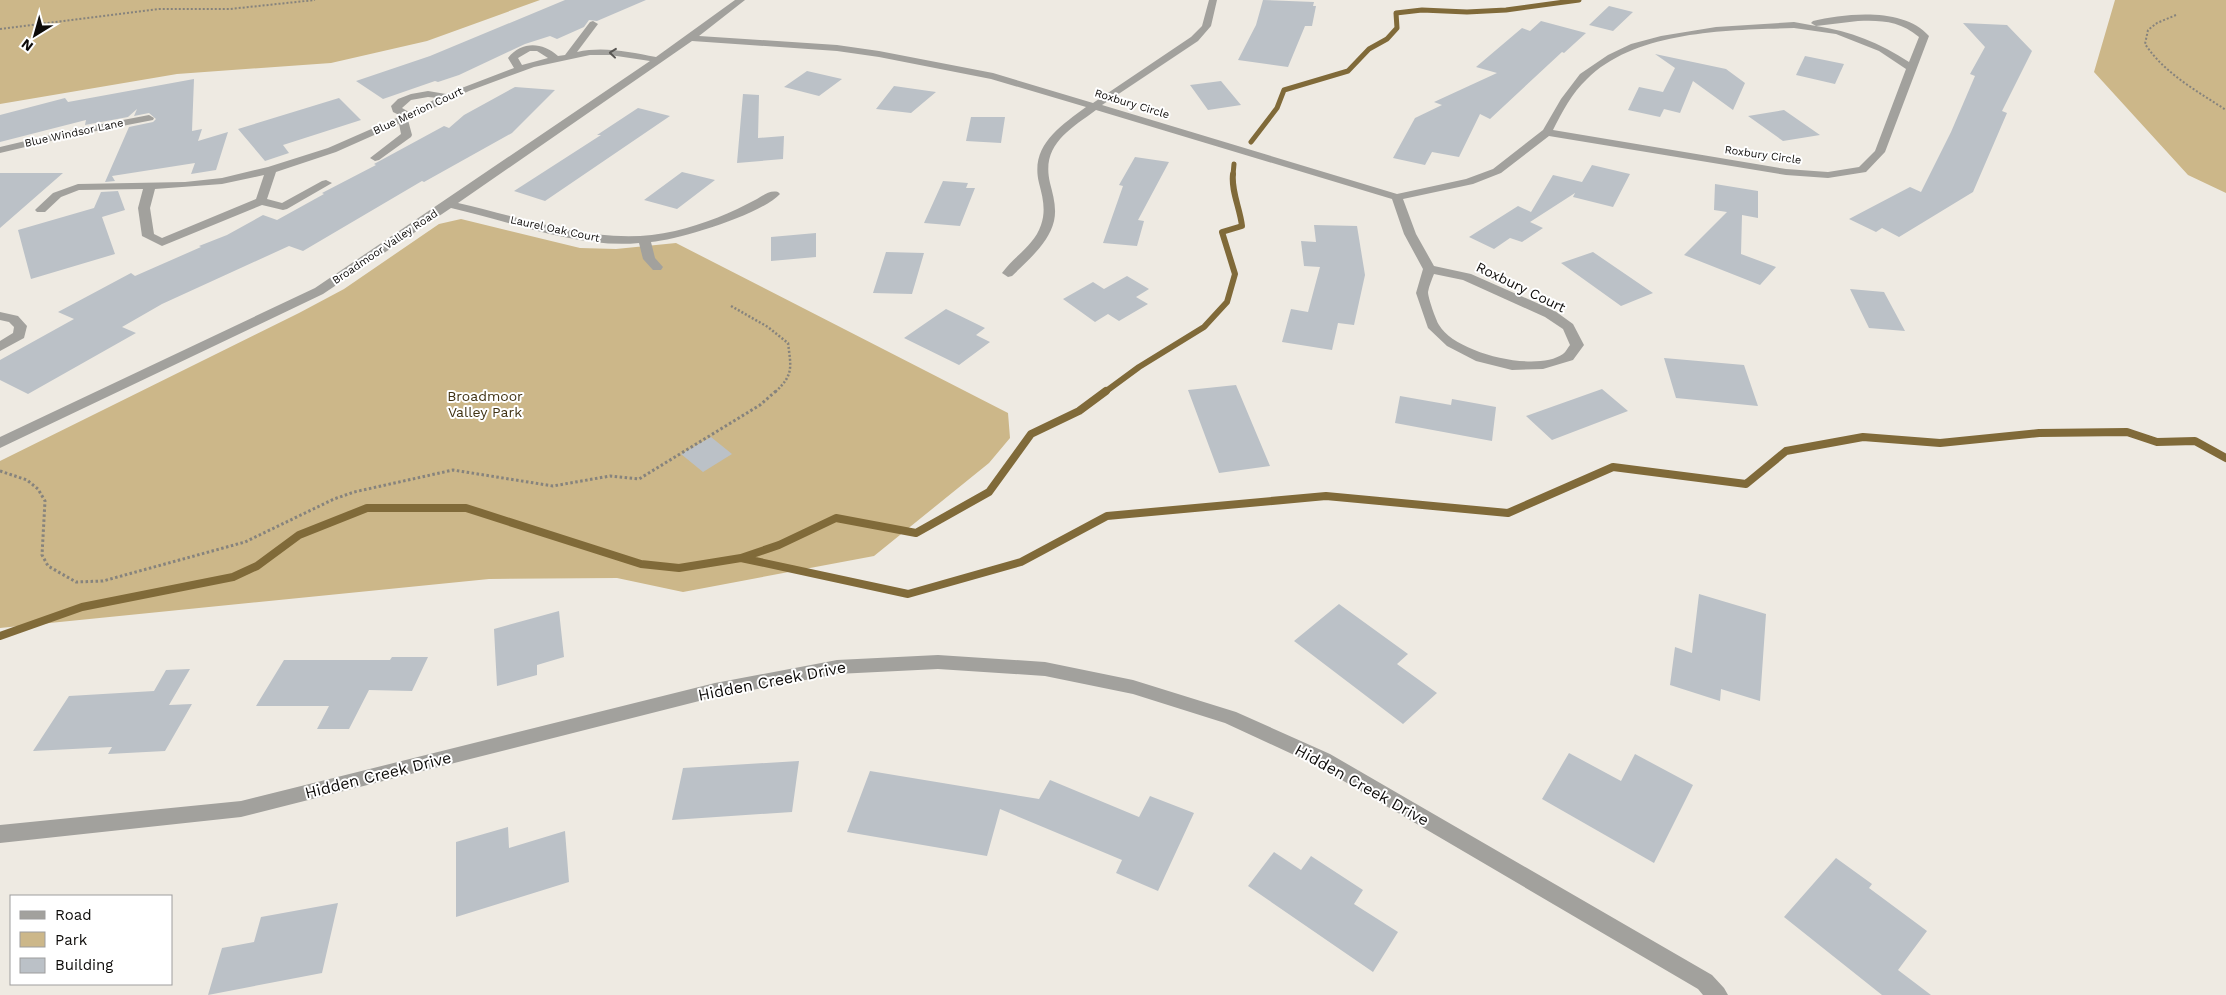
<svg xmlns="http://www.w3.org/2000/svg" width="2226" height="995" font-family="'Work Sans',sans-serif">
<rect width="100%" height="100%" fill="#eeeae2"/>
<path fill="#ccb789" d="M0,0H540L427,41L331,63L177,74L0,104Z
M2115,0H2226V193L2188,175L2094,72Z
M461,219L580,248L616,249L676,243L1008,413L1010,438L989,463L874,556L683,592L617,578L489,579L0,628V461L299,313L344,289L439,224Z"/>
<g fill="none" stroke-linecap="round" stroke-linejoin="round">
<path stroke="#806a39" stroke-width="5" d="M1251,142L1277,108L1284,90L1348,71L1369,49L1387,39L1397,28L1396,13L1422,10L1467,12L1506,10L1579,0
M1233,175L1234,164"/>
<path stroke="#806a39" stroke-width="6" d="M1105,392L1139,367L1204,327L1227,302L1235,274L1222,232L1242,226C1240,208 1231,191 1233,174"/>
<path stroke="#806a39" stroke-width="8" d="M741,558L779,545L836,518L916,533L989,492L1031,434L1079,411L1106,391
M0,636L82,607L233,577L257,566L299,535L367,508H466L641,564L679,568L741,558L908,594L1021,562L1107,516L1326,496L1508,513L1613,467L1746,484L1786,451L1863,437L1940,443L2039,433L2127,432L2157,442L2195,441L2226,458"/>
</g>
<path fill="#bbc1c7" d="M565,0H646L597,21L589,20L584,27L557,39L550,36L525,44L459,75L438,82L435,81L383,99L356,81L430,56Z
M1263,0L1314,2L1313,6H1316L1312,26H1305L1288,67L1238,60L1256,25Z
M1609,6L1633,12L1613,31L1589,25Z
M1541,21L1586,33L1564,53L1562,52L1490,119L1480,114L1459,157L1432,152L1425,165L1393,158L1415,118L1442,105L1434,102L1497,73L1476,67L1522,28L1530,31Z
M1963,23L2007,25L2032,51L2002,111L2007,113L1973,192L1899,237L1882,228L1876,232L1849,219L1910,187L1921,192L1951,132L1975,76L1970,74L1985,47Z
M1655,54L1726,69L1745,83L1733,110L1693,81L1680,113L1664,109L1660,117L1628,110L1639,87L1663,92L1675,68Z
M1805,56L1844,64L1835,84L1796,75Z
M807,71L842,79L819,96L784,87Z
M194,79L192,131L202,129L198,141L228,132L216,170L191,174L195,163L112,176L115,181L105,182L129,127L153,122L156,119L149,113L134,116L137,109L128,117L85,125L86,120L0,142V115L65,98L68,102Z
M1221,81L1241,105L1208,110L1190,85Z
M894,86L936,92L911,113L876,109Z
M515,87L555,90L512,133L424,182L422,181L303,251L289,246L162,304L122,327L136,333L28,394L0,380V360L74,319L58,312L131,273L135,276L201,247L199,246L227,235L263,215L277,220L324,194L322,193L376,165L374,164L444,126L449,128L464,115Z
M743,94L759,95L758,138L784,136L783,159L737,163Z
M339,98L361,120L283,145L289,153L265,161L238,129Z
M638,108L670,116L545,201L514,191L601,135H597Z
M1784,110L1820,135L1783,141L1748,116Z
M971,117H1005L1001,143L966,141Z
M1135,157L1169,162L1138,220L1144,221L1137,246L1103,243L1123,186L1119,185Z
M1592,165L1630,174L1613,207L1573,197L1575,193L1530,222L1543,228L1522,242L1510,238L1494,249L1469,237L1518,206L1531,212L1553,175L1582,182Z
M682,172L715,180L677,209L644,200Z
M0,173H63L0,228Z
M943,181L968,183L966,188H975L960,226L924,223Z
M1715,184L1758,191V218L1742,215L1741,254L1776,267L1760,285L1684,255L1727,212L1714,210Z
M118,191L125,210L102,217L115,254L31,279L18,230L94,208L101,192Z
M1314,225L1357,226L1365,275L1354,325L1338,323L1332,350L1282,342L1291,309L1308,312L1320,267L1304,266L1301,241L1316,242Z
M816,233V257L771,261V237Z
M886,252L924,253L912,294L873,293Z
M1593,252L1653,293L1621,306L1561,263Z
M1127,276L1149,289L1136,297L1148,304L1119,321L1108,314L1095,322L1063,299L1093,282L1104,289Z
M1850,289L1884,292L1905,331L1869,328Z
M946,309L985,328L976,335L990,342L959,365L904,338Z
M1664,358L1744,365L1758,406L1676,398Z
M1236,385L1270,466L1219,473L1188,390Z
M1602,389L1628,411L1552,440L1526,416Z
M1400,396L1451,405L1452,399L1496,407L1492,441L1395,423Z
M711,437L732,454L703,472L681,454Z
M1699,594L1766,614L1760,701L1721,689L1720,701L1670,685L1675,647L1692,653Z
M1339,604L1408,654L1397,664L1437,693L1403,724L1294,641Z
M559,611L564,657L537,665V675L497,686L494,629Z
M392,657H428L412,691L369,690L349,729H317L329,706H256L284,660H390Z
M190,669L169,705L192,704L165,751L108,754L112,747L33,751L69,696L154,691L166,670Z
M1569,753L1621,781L1635,754L1693,785L1654,863L1542,799Z
M799,761L792,812L672,820L683,768Z
M870,771L1039,799L1050,780L1139,817L1150,796L1194,813L1158,891L1116,873L1122,860L1000,809L987,856L847,832Z
M508,827L509,848L565,831L569,882L456,917V842Z
M1274,852L1301,870L1311,856L1363,890L1354,904L1398,932L1373,972L1248,886Z
M1836,858L1872,884L1869,888L1927,931L1898,970L1931,995H1882L1784,917Z
M338,903L322,973L208,995L222,948L254,942L261,917Z"/>
<g fill="none" stroke-linecap="round" stroke-linejoin="round">
<path stroke="#86837d" stroke-width="2" stroke-dasharray="2 2" stroke-linecap="butt" d="M2176,15L2157,23L2148,30L2145,44C2165,74 2197,91 2226,110
M0,29L159,9H230L315,0"/>
<path stroke="#86837d" stroke-width="2.5" stroke-dasharray="2 2" stroke-linecap="butt" d="M731,306L768,327L788,343C791,367 794,375 775,392"/>
<path stroke="#86837d" stroke-width="3" stroke-dasharray="2.5 2.5" stroke-linecap="butt" d="M0,471L27,480L38,489L45,501L42,555L48,566L76,582L103,581L245,542L334,499L354,492L453,470L553,486L610,476L639,479L760,405L776,391"/>
<path fill="#a2a19d" fill-rule="evenodd" d="M735,0H745L699,36L837,45L879,51L993,73L1093,103L1191,37L1202,26L1209,0H1217L1211,26L1198,41L1102,105L1397,194L1466,179L1493,169L1543,130L1561,99L1580,74L1608,55L1631,44L1661,36L1716,27L1794,22L1816,26L1811,23L1813,21C1846,13 1904,7 1929,36L1885,152L1866,172L1828,178L1786,175L1549,136L1501,173L1473,184L1403,199L1416,234L1434,266L1471,274L1555,311L1573,324L1584,345L1573,360L1543,369L1512,370L1476,361L1447,346L1428,328L1416,293L1423,269L1404,234L1392,199L1096,110C1069,130 1041,145 1050,183C1053,195 1057,208 1054,221C1049,243 1028,260 1012,276L1008,277L1002,273C1014,256 1034,246 1041,225C1046,211 1043,198 1039,183C1030,146 1059,127 1086,107L991,79L879,57L837,51L692,41L458,203C529,219 603,248 675,231C704,224 731,213 757,199C764,195 770,190 778,192L780,194C762,214 679,240 651,242L655,258L663,267L661,270H653L643,259L639,243C580,249 509,221 451,208L323,294L0,448V437L315,288L650,61L610,55H590L534,67L469,91L408,120L412,135L411,137L379,160L375,161L370,158L401,134L399,124L336,152L276,172L267,199L282,203L322,181L326,180L332,183L287,209L283,210L262,205L162,246L142,236L138,208L143,189L79,190L61,197L45,212H37L35,210L37,208L53,193L78,184L185,182L222,178L268,167L328,148L401,116L393,112L391,106L398,99L411,94L428,91L446,94L514,68L508,58C522,41 542,42 558,56L565,55L590,22L593,21L598,24L577,52C604,46 629,52 656,57ZM1858,21C1881,20 1900,21 1919,37L1909,62C1880,43 1850,31 1816,26ZM1794,28L1836,34L1879,51L1906,69L1875,151L1859,167L1828,172L1786,169L1553,130C1562,112 1572,93 1587,79C1636,30 1729,30 1794,28ZM530,51H537L548,58L522,65L518,58ZM428,97L438,98L409,112L402,108L411,100ZM264,175L256,199L162,238L154,234L150,208L155,189L222,184ZM1434,274L1463,280L1545,317L1563,329L1570,345C1568,347 1566,352 1563,354C1536,373 1455,353 1439,325C1436,320 1428,298 1428,292C1429,286 1432,279 1434,274Z
M149,115L154,118L153,120L76,135L0,153V147L76,129Z
M0,312L18,316L27,326L24,338L0,351V341L13,333L14,327L9,322L0,320Z
M938,655L1045,662L1133,680L1236,712L1330,754L1712,975L1724,988L1728,995H1703L1698,989L1318,766L1225,723L1133,694L1045,676L938,669L837,674L715,697L241,817L0,843V825L241,801L715,683L837,660Z"/>
</g>
<defs><path id="oneway-chevron" d="M-2-3.5L2.5 0L-2 3.5" fill="none" stroke-width="1.6" stroke-linecap="round" stroke-linejoin="round" transform="scale(1.25)"/></defs>
<use stroke="#585653" href="#oneway-chevron" transform="translate(613 53) rotate(-174)"/>
<g text-anchor="middle" dominant-baseline="central" stroke-width="4" stroke-linejoin="round" paint-order="stroke">
<g font-size="11" fill="#0d0b09" stroke="#fff">
<text transform="translate(1132 104) rotate(17)">Roxbury Circle</text>
<text transform="translate(418 111) rotate(-25)">Blue Merion Court</text>
<text transform="translate(74 133) rotate(-12)">Blue Windsor Lane</text>
<text transform="translate(1763 155) rotate(8)">Roxbury Circle</text>
<text transform="translate(555 229) rotate(12)">Laurel Oak Court</text>
<text transform="translate(385 247) rotate(-34)">Broadmoor Valley Road</text>
</g>
<g font-size="14" fill="#0d0b09" stroke="#fff">
<text transform="translate(1521 287) rotate(26)">Roxbury Court</text>
</g>
<g font-size="14" fill="#403213" stroke="#fff">
<text x="485" y="396">Broadmoor<tspan x="485" dy="16">Valley Park</tspan></text>
</g>
<g font-size="16" fill="#0d0b09" stroke="#fff">
<text transform="translate(772 681) rotate(-11)">Hidden Creek Drive</text>
<text transform="translate(378 775) rotate(-14)">Hidden Creek Drive</text>
<text transform="translate(1362 785) rotate(29)">Hidden Creek Drive</text>
</g>
</g>
<rect x="10" y="895" width="162" height="90" fill="#ffffff" stroke="#9e9d9d"/>
<rect x="20" y="911" width="25" height="8" fill="#a2a19d" stroke="#9e9d9d"/>
<text x="55" y="920" font-size="15" fill="#0d0b09">Road</text>
<rect x="20" y="932" width="25" height="15" fill="#ccb789" stroke="#9e9d9d"/>
<text x="55" y="945" font-size="15" fill="#0d0b09">Park</text>
<rect x="20" y="958" width="25" height="15" fill="#bbc1c7" stroke="#9e9d9d"/>
<text x="55" y="970" font-size="15" fill="#0d0b09">Building</text>
<g transform="translate(35 35) rotate(217)" stroke="#ffffff" stroke-width="4" paint-order="stroke">
<path d="M0-4L9 19L0 12L-9 19Z" fill="#0d0b09"/>
<text y="-8" font-size="14" font-weight="bold" text-anchor="middle" fill="#0d0b09">N</text>
</g>
</svg>
